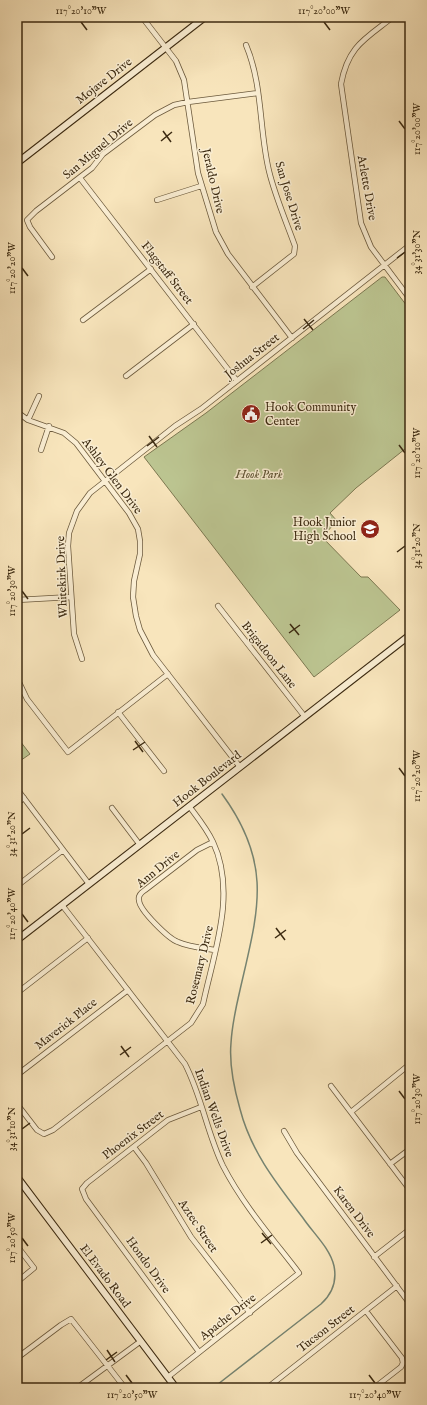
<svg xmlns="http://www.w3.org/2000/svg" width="427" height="1405" font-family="'IM FELL English',serif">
<rect width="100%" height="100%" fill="#f8e5bc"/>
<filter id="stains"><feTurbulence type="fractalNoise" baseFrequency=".005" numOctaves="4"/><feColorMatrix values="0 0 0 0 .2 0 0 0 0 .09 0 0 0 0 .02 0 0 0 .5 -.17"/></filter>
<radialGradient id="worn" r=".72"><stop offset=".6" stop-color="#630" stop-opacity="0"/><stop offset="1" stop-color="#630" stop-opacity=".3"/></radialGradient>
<path fill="#bcc591" stroke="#7c7851" d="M382,277H385L410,310V445L356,488L330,513L337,521L322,537L361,577H368L400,610L314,677L144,457L206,413Z
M17,737L30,754L17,763Z"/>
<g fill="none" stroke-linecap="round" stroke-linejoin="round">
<path stroke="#768370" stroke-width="1.5" d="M213,1388L321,1304C332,1294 337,1281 334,1266C330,1248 313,1233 303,1218C277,1184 251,1152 240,1109C234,1088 229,1065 231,1043C232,1025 236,1007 240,990C258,911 274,865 222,794"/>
<defs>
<path id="minor" d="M142,17L176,61L184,80L198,173L216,232L228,254L292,338
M393,17C365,39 348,46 341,84L361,223L371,247L410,299
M246,45C263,85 259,130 269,171C275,196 286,221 295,246L294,254L252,287
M80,178L237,381
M157,200L201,186
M52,257L30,227L27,220L36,211L92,168L103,154L155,115L174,105L188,102L258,93
M83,320L151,269
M126,376L194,324
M17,412L28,420L64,433L76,443L129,513L138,529L140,541V554L134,581L133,597L136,616L140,630L153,655L240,767
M28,420L39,396
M41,450L49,426
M17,600L71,597
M218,606L305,717
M82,659L74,634L68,546L69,533L77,511L90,493L175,426L201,409L410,245
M17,678L27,699L68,752L168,674
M118,712L164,771
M17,789L89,884
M17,803L24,798
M112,808L140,845
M213,842L197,850L145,890C142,892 138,896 139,900C139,910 169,939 178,942C189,947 203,948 215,950
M17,886L63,850
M62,905L185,1064C202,1097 207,1133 223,1166C243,1205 273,1239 299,1273L168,1377
M17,993L88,938
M17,1075L128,990
M331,1086L410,1190
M17,1104L37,1130L44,1134L53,1130L191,1023L203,1004C214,952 237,893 213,842C207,829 198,818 189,806
M351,1112L410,1064
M284,1131L297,1153L410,1304
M134,1147L146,1163L191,1237L250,1313
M390,1164L410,1149
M17,1246L34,1268L17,1282
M374,1257L410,1229
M366,1311L402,1358L403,1363L401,1367L374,1388
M199,1352L86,1199L82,1189L87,1183L168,1120L201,1107
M17,1358L61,1325L71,1319L125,1388
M77,1388L141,1341
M267,1388L397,1286"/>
<path id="secondary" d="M17,163L205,17
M17,940L410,635
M17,1177L176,1388"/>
</defs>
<use href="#minor" stroke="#6b593c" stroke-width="6"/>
<use href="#secondary" stroke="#3c2a11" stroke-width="8"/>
<use href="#minor" stroke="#faeed3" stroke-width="4.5"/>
<use href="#secondary" stroke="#faeed3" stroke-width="6"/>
</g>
<path fill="none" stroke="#3c2a11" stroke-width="1.5" d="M81,22L87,30M324,22L330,30M399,121L405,129M163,131L171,142M161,141L172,132M397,258L405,252M22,268L28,276M304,319L313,330M303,329L314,320M149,436L157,447M399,445L405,453M147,446L159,437M397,552L405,546M22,591L28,599M290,624L299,635M289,633L300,625M135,741L143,752M133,750L145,742M399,768L405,776M22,834L30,828M22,914L28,922M276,928L285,940M275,938L286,930M121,1046L129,1057M120,1055L131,1047M399,1091L405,1099M22,1129L30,1123M262,1233L271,1244M22,1238L28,1246M261,1243L272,1235M107,1350L115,1362M106,1360L117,1352M126,1375L132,1383M369,1375L375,1383"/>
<defs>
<symbol id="civic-disc" viewBox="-11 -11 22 22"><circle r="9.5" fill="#8f2418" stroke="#faeed3"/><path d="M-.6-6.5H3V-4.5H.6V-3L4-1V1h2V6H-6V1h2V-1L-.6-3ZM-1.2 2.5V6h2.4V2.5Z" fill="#fff"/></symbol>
<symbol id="school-disc" viewBox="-11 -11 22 22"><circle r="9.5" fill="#8f2418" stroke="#faeed3"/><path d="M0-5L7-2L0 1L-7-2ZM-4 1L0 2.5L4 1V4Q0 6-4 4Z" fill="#fff"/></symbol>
</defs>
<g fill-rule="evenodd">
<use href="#civic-disc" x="240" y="403" width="22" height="22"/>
<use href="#school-disc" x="359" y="518" width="22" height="22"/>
</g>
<g text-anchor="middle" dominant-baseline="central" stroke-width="3" stroke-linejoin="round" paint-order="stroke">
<g font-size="12" fill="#3c2a11" stroke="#faeed3">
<text transform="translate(104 81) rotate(-38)">Mojave Drive</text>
<text transform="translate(98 149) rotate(-40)">San Miguel Drive</text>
<text transform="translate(213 181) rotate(77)">Jeraldo Drive</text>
<text transform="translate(367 188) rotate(80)">Arlette Drive</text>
<text transform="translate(289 196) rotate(73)">San Jose Drive</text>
<text transform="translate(167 273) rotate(52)">Flagstaff Street</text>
<text transform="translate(252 356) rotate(-38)">Joshua Street</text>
<text transform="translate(112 476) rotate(53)">Ashley Glen Drive</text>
<text transform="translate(62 577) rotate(-92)">Whitekirk Drive</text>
<text transform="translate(269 655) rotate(52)">Brigadoon Lane</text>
<text transform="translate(207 779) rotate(-38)">Hook Boulevard</text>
<text transform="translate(158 869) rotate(-39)">Ann Drive</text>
<text transform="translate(200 965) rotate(-76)">Rosemary Drive</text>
<text transform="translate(66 1024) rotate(-38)">Maverick Place</text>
<text transform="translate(214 1113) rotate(70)">Indian Wells Drive</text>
<text transform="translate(133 1135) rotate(-37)">Phoenix Street</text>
<text transform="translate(354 1212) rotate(53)">Karen Drive</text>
<text transform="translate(198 1226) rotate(56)">Aztec Street</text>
<text transform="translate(148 1265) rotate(54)">Hondo Drive</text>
<text transform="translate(105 1276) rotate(53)">El Evado Road</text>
<text transform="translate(228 1317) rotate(-38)">Apache Drive</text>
<text transform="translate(326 1329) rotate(-38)">Tucson Street</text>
</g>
<g font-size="12" fill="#3c2a11" stroke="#faeed3" text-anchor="start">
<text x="265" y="407">Hook Community<tspan x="265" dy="14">Center</tspan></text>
<text x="356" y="522" text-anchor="end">Hook Junior<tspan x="356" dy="14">High School</tspan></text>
</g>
<g font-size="12" font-style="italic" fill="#5c5131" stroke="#faeed3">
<text x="259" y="474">Hook Park</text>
</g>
</g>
<rect width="427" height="1405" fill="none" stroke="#f8e5bc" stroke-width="44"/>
<rect x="22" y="22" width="383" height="1361" fill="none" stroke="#3c2a11" stroke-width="1.5"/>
<g font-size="10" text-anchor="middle" fill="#3c2a11">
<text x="81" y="14">117°20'10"W</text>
<text x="324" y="14">117°20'00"W</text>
<text transform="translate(416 129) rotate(-90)" y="4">117°20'00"W</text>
<text transform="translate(416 252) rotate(-90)" y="4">34°31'30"N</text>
<text transform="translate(11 268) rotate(-90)" y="4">117°20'20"W</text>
<text transform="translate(416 453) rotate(-90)" y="4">117°20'10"W</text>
<text transform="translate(416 546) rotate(-90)" y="4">34°31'20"N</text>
<text transform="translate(11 591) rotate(-90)" y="4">117°20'30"W</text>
<text transform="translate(416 776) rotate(-90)" y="4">117°20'20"W</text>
<text transform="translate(11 834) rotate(-90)" y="4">34°31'20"N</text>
<text transform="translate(11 914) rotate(-90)" y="4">117°20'40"W</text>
<text transform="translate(416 1099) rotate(-90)" y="4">117°20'30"W</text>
<text transform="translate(11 1129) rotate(-90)" y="4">34°31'10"N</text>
<text transform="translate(11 1238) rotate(-90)" y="4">117°20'50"W</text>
<text x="132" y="1398">117°20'50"W</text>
<text x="375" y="1398">117°20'40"W</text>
</g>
<rect width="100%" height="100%" filter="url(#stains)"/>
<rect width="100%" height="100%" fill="url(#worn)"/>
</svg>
